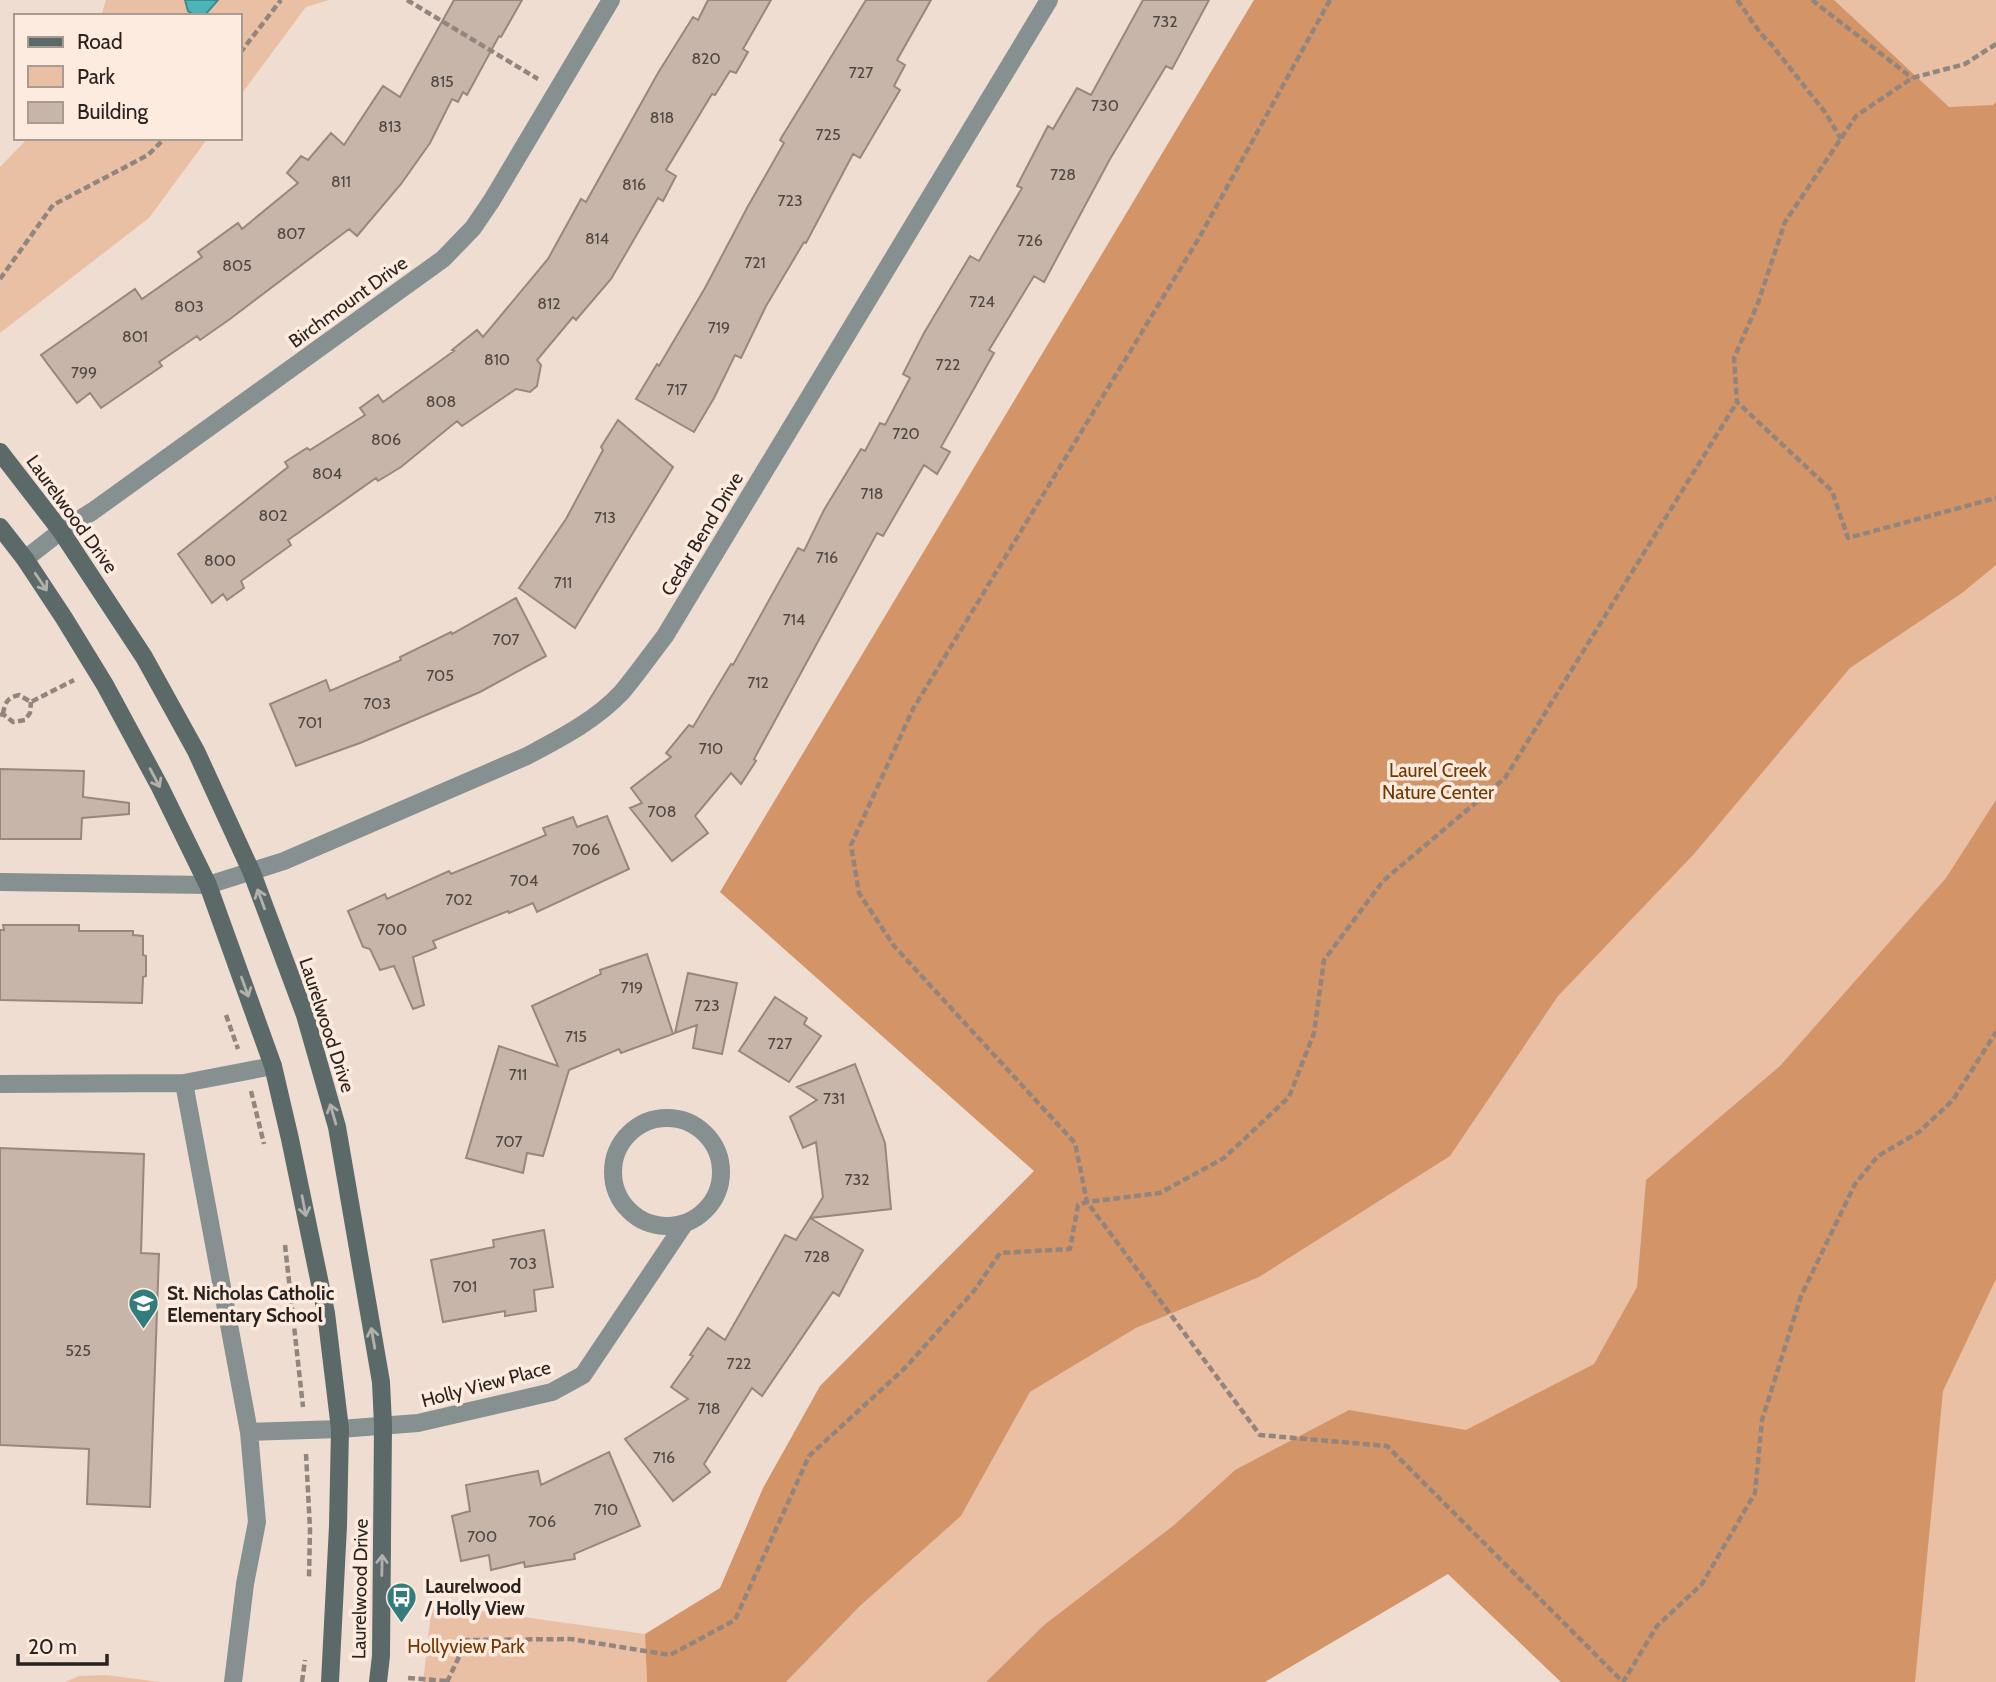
<svg xmlns="http://www.w3.org/2000/svg" width="1996" height="1682" font-family="Cabin,sans-serif">
<rect width="100%" height="100%" fill="#efddd2"/>
<path fill="#eac0a5" d="M106,0H329L306,7L240,96V16H101Z
M1254,0H1996V1682H1561L1448,1574L1235,1470L1174,1525L1044,1625L986,1682H786L860,1606L961,1516L1030,1392L1136,1328L1177,1310L1034,1171L720,892Z
M28,138H208L149,218L0,333V167Z
M432,1604L645,1634L647,1682H423Z
M106,1675L160,1682H65L79,1676Z"/>
<path fill="#d39468" d="M1254,0H1834L1949,107L1993,105L1996,102V565L1962,593L1850,668L1694,854L1558,996L1450,1156L1259,1277L1136,1328L1030,1392L961,1516L860,1606L786,1682H647L645,1634L720,1588L763,1488L820,1386L1034,1171L720,892Z
M1996,800V1279L1943,1391L1915,1682H1561L1448,1574L1265,1682H986L1044,1625L1174,1525L1235,1470L1349,1410L1466,1430L1594,1364L1637,1287L1646,1180L1780,1066L1946,878Z"/>
<path fill="#4bb5b8" stroke="#41898a" stroke-width="2" d="M185,0H218L204,16H196L188,11Z"/>
<path fill="#c7b5aa" stroke="#97877c" stroke-width="2" d="M454,0H522L501,37L499,36L467,95L463,92L458,102L452,99L430,143L401,184L357,236L349,229L230,319L200,340L197,336L159,362L162,366L101,408L90,393L77,403L41,355L135,289L142,299L202,257L198,252L238,223L242,229L298,183L287,173L301,156L308,160L331,133L344,145L383,86L400,97Z
M708,0H771L743,49L748,52L736,73L730,71L715,95L712,94L666,170L676,176L663,201L658,198L611,279L576,320L573,317L537,360L541,365L537,386L530,392L516,389L462,426L457,421L401,467L378,481L376,478L288,540L291,545L241,581L244,588L227,600L223,594L212,603L178,554L288,467L285,462L307,448L310,450L365,415L360,408L378,395L383,402L454,351L452,350L477,330L483,337L548,259L581,199L586,202L658,73L693,17L698,20Z
M866,0H931L897,60L905,65L894,86L900,90L860,158L853,154L806,243L804,242L766,306L741,358L735,355L714,398L694,432L636,399L657,364L659,366L705,288L747,208L784,143L780,140Z
M1143,0H1209L1172,69L1166,66L1110,159L1044,282L1034,276L989,350L994,353L941,447L950,452L937,474L924,465L883,536L877,533L754,759L756,761L741,784L731,773L695,816L708,833L672,861L630,808L642,803L631,788L671,757L666,753L689,725L693,727L731,664L733,665L798,548L804,551L824,510L861,449L865,451L880,423L885,425L910,378L903,374L924,333L970,256L979,261L1022,188L1017,186L1048,126L1053,129L1077,88L1091,95Z
M618,420L673,467L575,628L519,588L566,519L603,450L601,447Z
M516,598L546,656L480,692L360,743L296,766L270,704L326,680L330,691L401,660L400,657L451,632L452,634Z
M0,769L84,771L83,797L129,803V814L82,818L81,839H0Z
M607,816L629,869L537,912L533,903L509,913L508,911L433,941L436,948L413,957L424,1005L413,1009L394,966L380,970L370,949L363,947L348,911L385,894L387,899L449,871L451,874L546,835L543,828L573,817L577,827Z
M3,925H79V931H133V935L143,936V955L146,956V976L143,977L142,1003L0,1000V930H4Z
M647,954L673,1034L621,1053L619,1049L569,1070L543,1156L527,1153L523,1173L466,1158L499,1046L558,1066L532,1006L601,974L600,970Z
M688,973L737,983L722,1054L693,1048L697,1025L675,1033Z
M775,997L807,1018L804,1024L821,1036L789,1082L739,1051Z
M855,1064L885,1143L891,1209L810,1218L823,1197L816,1142L803,1148L790,1117L817,1100L797,1087Z
M0,1148L144,1154L141,1253L159,1254L150,1507L87,1504L89,1449L0,1445Z
M810,1218L863,1250L839,1296L833,1292L762,1396L752,1388L704,1464L710,1472L673,1501L625,1439L688,1399L671,1387L693,1356L690,1355L708,1328L725,1340L785,1235L796,1240Z
M544,1230L553,1287L534,1290L536,1311L505,1316V1311L443,1322L431,1260L494,1247L493,1240Z
M609,1452L640,1526L574,1554L575,1559L525,1567L524,1562L491,1570L489,1555L461,1561L452,1516L470,1511L466,1485L538,1471L541,1485Z"/>
<g fill="none" stroke-linecap="round" stroke-linejoin="round">
<path stroke="#92857e" stroke-width="4.5" stroke-dasharray="7 3.5" stroke-linecap="butt" d="M407,0L538,79
M1330,0L1199,238L913,709L851,845L859,893L894,946L1075,1143L1087,1202L1160,1193L1224,1158L1289,1097L1314,1033L1324,960L1383,881L1505,778L1737,402
M1737,0C1749,15 1757,32 1771,44L1825,112L1841,139
M1812,0L1912,78
M1996,44L1965,64L1912,78L1856,116L1785,222L1758,303L1734,358L1737,402L1832,491L1848,538L1996,498
M240,53L281,0
M0,279L53,205L148,155L165,138
M3,714C5,702 7,698 19,695L31,702L74,680
M0,715L3,714L13,722L25,720L30,713L31,702
M226,1015L238,1049
M251,1091L264,1144
M285,1245L303,1407
M306,1454L310,1529L309,1578
M408,1678L447,1681
M302,1682L305,1660
M447,1682L467,1640L571,1639L670,1655L735,1620L809,1456L904,1369L974,1291L1000,1253L1070,1249L1078,1205L1087,1202L1260,1435L1387,1446L1623,1682L1657,1626L1702,1584L1755,1493L1762,1420L1801,1296L1855,1184L1878,1156L1919,1132L1953,1100L1996,1032"/>
<path stroke="#869090" stroke-width="18" d="M0,882L208,885
M184,1083L249,1432L257,1522L245,1584L233,1682
M0,1084L184,1083L273,1066
M249,1432L340,1429"/>
<path stroke="#869090" stroke-width="18" d="M25,559L61,531L93,511L443,259L473,228L492,200L611,0
M208,885L284,861L527,756C561,738 596,720 622,692C637,674 651,654 665,636L1049,0
M613 1172a54 54 0 1 1 108 0a54 54 0 1 1-108 0Z
M340,1429L418,1423L552,1392L583,1375L685,1223"/>
<path stroke="#5b6969" stroke-width="18" d="M0,452L61,531L144,657L196,751L252,873L305,1015L337,1127L381,1382L383,1425L381,1656L378,1682
M0,527L25,559L64,618L105,685L160,787L208,885L273,1066L290,1139L326,1313L340,1429L338,1526L330,1682"/>
</g>
<defs><path id="oneway-shaft" d="M-6 0H5M1.5-3L5.5 0L1.5 3" fill="none" stroke-width="1.6" stroke-linecap="round" stroke-linejoin="round" transform="scale(1.75)"/></defs>
<g stroke="#b4b0aa">
<use href="#oneway-shaft" transform="translate(41 582) rotate(56)"/>
<use href="#oneway-shaft" transform="translate(155 778) rotate(62)"/>
<use href="#oneway-shaft" transform="translate(261 899) rotate(-110)"/>
<use href="#oneway-shaft" transform="translate(245 987) rotate(70)"/>
<use href="#oneway-shaft" transform="translate(333 1114) rotate(-106)"/>
<use href="#oneway-shaft" transform="translate(304 1206) rotate(79)"/>
<use href="#oneway-shaft" transform="translate(373 1338) rotate(-100)"/>
<use href="#oneway-shaft" transform="translate(382 1565) rotate(-89)"/>
</g>
<defs>
<symbol id="school-pin" viewBox="-11 -11 22 30"><path d="M0 17L-7.5 6A9.5 9.5 0 1 1 7.5 6Z" fill="#327c7e" stroke="#fdebdf"/><path d="M0-5L7-2L0 1L-7-2ZM-4 1L0 2.5L4 1V4Q0 6-4 4Z" fill="#fff"/></symbol>
<symbol id="bus-pin" viewBox="-11 -11 22 30"><path d="M0 17L-7.5 6A9.5 9.5 0 1 1 7.5 6Z" fill="#327c7e" stroke="#fdebdf"/><path d="M-5-6H5V4H4V6H2V4H-2V6H-4V4H-5ZM-3.5-4V0h7V-4ZM-3.5 1.2v1.5H-2V1.2ZM2 1.2v1.5H3.5V1.2Z" fill="#fff"/></symbol>
</defs>
<g fill-rule="evenodd">
<use href="#school-pin" x="126" y="1286" width="35" height="47"/>
<use href="#bus-pin" x="384" y="1580" width="35" height="47"/>
</g>
<g text-anchor="middle" dominant-baseline="central" stroke-width="7" stroke-linejoin="round" paint-order="stroke">
<g font-size="16" fill="#504741">
<text x="1165" y="21">732</text>
<text x="706" y="58">820</text>
<text x="861" y="72">727</text>
<text x="442" y="81">815</text>
<text x="1105" y="105">730</text>
<text x="662" y="117">818</text>
<text x="390" y="126">813</text>
<text x="828" y="134">725</text>
<text x="1063" y="174">728</text>
<text x="341" y="181">811</text>
<text x="634" y="184">816</text>
<text x="790" y="200">723</text>
<text x="291" y="233">807</text>
<text x="597" y="238">814</text>
<text x="1030" y="240">726</text>
<text x="755" y="262">721</text>
<text x="237" y="265">805</text>
<text x="982" y="301">724</text>
<text x="549" y="303">812</text>
<text x="189" y="306">803</text>
<text x="719" y="327">719</text>
<text x="135" y="336">801</text>
<text x="497" y="359">810</text>
<text x="948" y="364">722</text>
<text x="84" y="372">799</text>
<text x="677" y="389">717</text>
<text x="441" y="401">808</text>
<text x="906" y="433">720</text>
<text x="386" y="439">806</text>
<text x="327" y="473">804</text>
<text x="872" y="493">718</text>
<text x="273" y="515">802</text>
<text x="605" y="517">713</text>
<text x="827" y="557">716</text>
<text x="220" y="560">800</text>
<text x="563" y="582">711</text>
<text x="794" y="619">714</text>
<text x="506" y="639">707</text>
<text x="440" y="675">705</text>
<text x="758" y="682">712</text>
<text x="377" y="703">703</text>
<text x="310" y="722">701</text>
<text x="711" y="748">710</text>
<text x="662" y="811">708</text>
<text x="586" y="849">706</text>
<text x="524" y="880">704</text>
<text x="459" y="899">702</text>
<text x="392" y="929">700</text>
<text x="632" y="987">719</text>
<text x="707" y="1005">723</text>
<text x="576" y="1036">715</text>
<text x="780" y="1043">727</text>
<text x="518" y="1074">711</text>
<text x="834" y="1098">731</text>
<text x="509" y="1141">707</text>
<text x="857" y="1179">732</text>
<text x="817" y="1256">728</text>
<text x="523" y="1263">703</text>
<text x="465" y="1286">701</text>
<text x="78" y="1350">525</text>
<text x="739" y="1363">722</text>
<text x="709" y="1408">718</text>
<text x="664" y="1457">716</text>
<text x="606" y="1509">710</text>
<text x="542" y="1521">706</text>
<text x="482" y="1536">700</text>
</g>
<g font-size="19" fill="#29221e" stroke="#fdebdf">
<text transform="translate(348 302) rotate(-36)">Birchmount Drive</text>
<text transform="translate(72 514) rotate(54)">Laurelwood Drive</text>
<text transform="translate(702 534) rotate(-59)">Cedar Bend Drive</text>
<text transform="translate(327 1025) rotate(72)">Laurelwood Drive</text>
<text transform="translate(486 1384) rotate(-15)">Holly View Place</text>
<text transform="translate(360 1589) rotate(-89)">Laurelwood Drive</text>
</g>
<g font-size="19" fill="#713700" stroke="#fdebdf">
<text x="1438" y="770">Laurel Creek<tspan x="1438" dy="22">Nature Center</tspan></text>
<text x="466" y="1646">Hollyview Park</text>
</g>
<g font-size="19" font-weight="bold" fill="#29221e" stroke="#fdebdf" text-anchor="start">
<text x="167" y="1293">St. Nicholas Catholic<tspan x="167" dy="22">Elementary School</tspan></text>
<text x="425" y="1586">Laurelwood<tspan x="425" dy="22">/ Holly View</tspan></text>
</g>
</g>
<rect x="14" y="14" width="228" height="126" fill="#fdebdf" stroke="#a89b92" stroke-width="2"/>
<rect x="28" y="37" width="35" height="10" fill="#5b6969" stroke="#a89b92" stroke-width="2"/>
<text x="77" y="49" font-size="21" fill="#29221e">Road</text>
<rect x="28" y="66" width="35" height="21" fill="#eac0a5" stroke="#a89b92" stroke-width="2"/>
<text x="77" y="84" font-size="21" fill="#29221e">Park</text>
<rect x="28" y="102" width="35" height="21" fill="#c7b5aa" stroke="#a89b92" stroke-width="2"/>
<text x="77" y="119" font-size="21" fill="#29221e">Building</text>
<path d="M18 1654v10h89v-10" fill="none" stroke="#29221e" stroke-width="3.5"/>
<text x="28" y="1654" font-size="21" fill="#29221e" stroke="#fdebdf" stroke-width="5" paint-order="stroke">20 m</text>
</svg>
